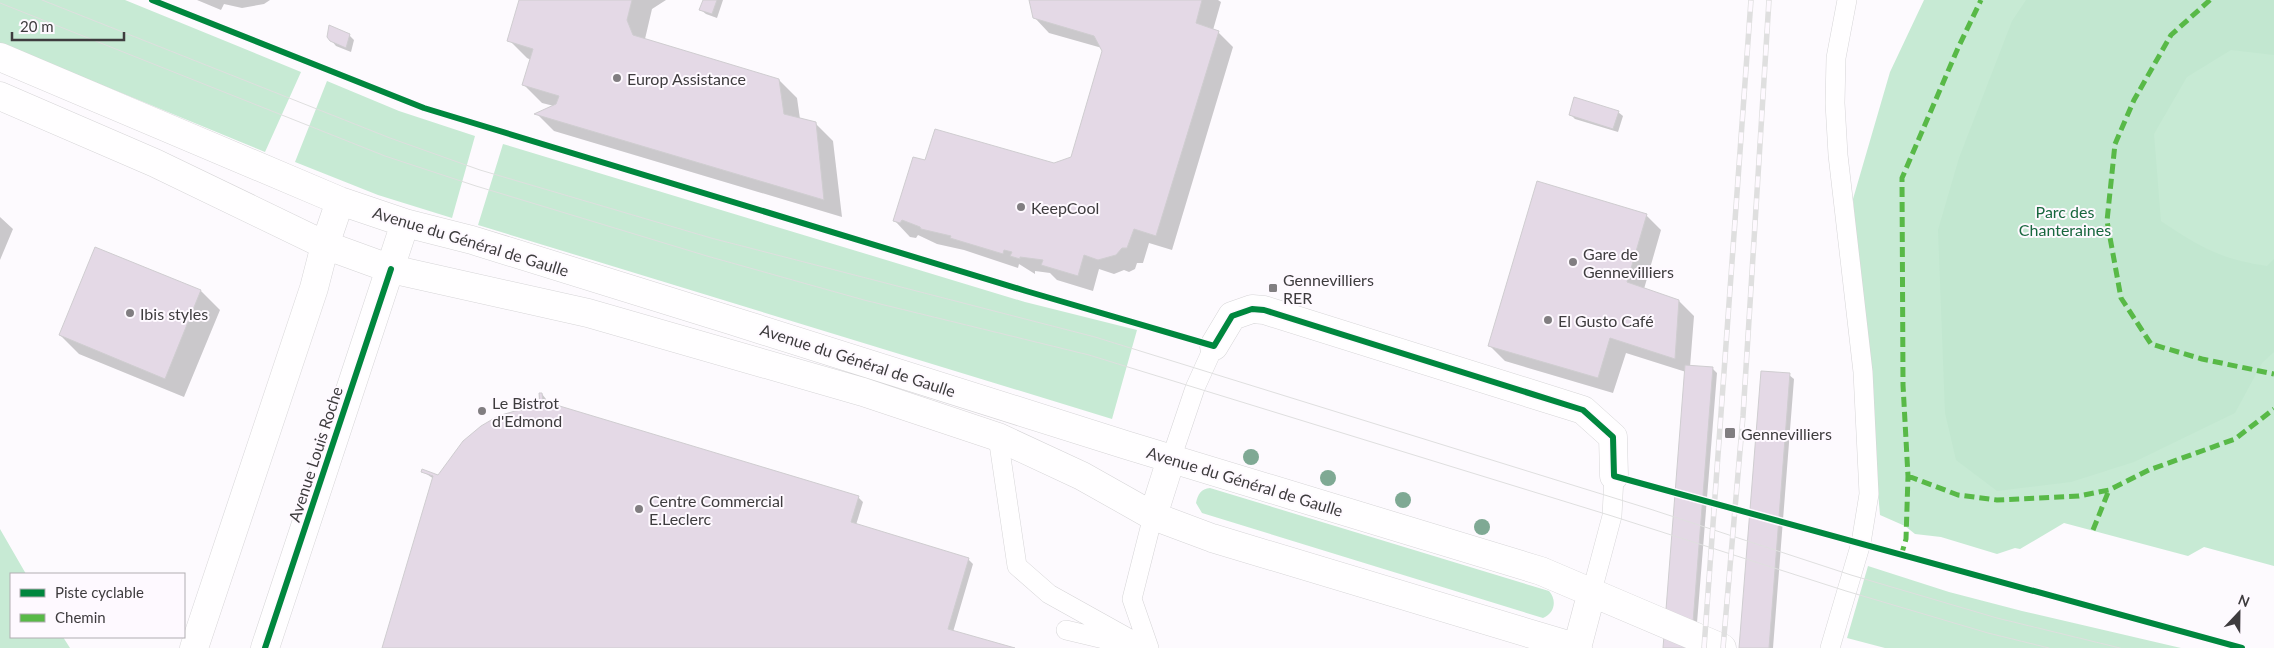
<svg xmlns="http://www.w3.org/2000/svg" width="2274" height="648" font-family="Lato,sans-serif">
<rect width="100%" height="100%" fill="#fdfafe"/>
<path fill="#c7ead4" d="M0,0H125L301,72L265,152L0,43Z
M1924,0H2274V566L2204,547L2188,556L2064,523L2020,549L2015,548L1997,554L1941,537L1915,534L1905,526L1880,515L1853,199L1890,72Z
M327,81L399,111L475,136L452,218L378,195L295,162Z
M503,144L1025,302L1137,330L1112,419L478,225Z
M1210,488L1549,591C1557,600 1555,613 1543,618L1202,513L1196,503C1198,494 1201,489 1210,488Z
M0,529L26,574H11V637H63L70,648H0Z
M1868,566L1949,592L2022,611L2181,648H1885L1847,638Z"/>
<path fill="#c2e7d0" d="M2026,0H2274V55L2231,50L2187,77L2154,134L2161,221C2200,247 2220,259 2267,266L2274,259V352L2262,363L2235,413L2134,462L2071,482L1997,491L1956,460L1945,413L1938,230L1959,158L2012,21Z"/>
<path fill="#0003" d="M197,0H270L264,4L242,8L224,4L221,10Z
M521,0H666L652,9L645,39L779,80L797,98L800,119L815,123L833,141L842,217L554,131L537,114L554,106L542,103L524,85L531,60L527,58L509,40Z
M704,0H723L717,18L706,14L701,10Z
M1030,0H1218L1221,2L1213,30L1218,32L1233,47L1172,250L1149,243L1143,263H1137L1135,269L1129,272L1124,270L1114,274L1099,269L1093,291L1057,280L1050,273L1035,271V274L1019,264L1018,268L964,250L937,244L918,235L916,238L910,237L895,221L926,161L1054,165L1072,158L1103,51L1102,48L1049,33L1034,17Z
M349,35L354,40L351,52L336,46L331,40Z
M1618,112L1623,116L1618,132L1575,119L1570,114Z
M1646,215L1661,230L1644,289L1679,301L1694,316L1690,367L1712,368L1717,373L1695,648H1664L1686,372L1626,353L1613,393L1505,361L1490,346Z
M0,217L13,229L0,260Z
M95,248L201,291L220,310L184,397L79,354L60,335Z
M1789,375L1794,379L1773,648H1741Z
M542,394L546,399L547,404L858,497L863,502L856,525L968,559L973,564L953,632L1010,648H383L434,479L422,471L439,476L542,408Z"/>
<path fill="#e4d9e6" stroke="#cfcdd0" d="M519,0H632L627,20L633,35L779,79L784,114L816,122L824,200L534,114L556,104L559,96L522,85L533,49L507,41Z
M703,0H717L712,14L699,10Z
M1029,0H1202L1196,23L1219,31L1156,236L1134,229L1127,248H1122L1116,255L1098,260L1084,255L1078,276L1041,265L1043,260L1020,257V259L1010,256L1012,252L1004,250L1003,254L950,238L951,236L921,229L920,227L902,220L900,223L893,221L913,157L925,160L935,129L1054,163L1071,157L1102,51L1094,36L1033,18Z
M329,25L350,34L346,48L330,41L327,37Z
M1574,97L1619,111L1613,129L1569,115Z
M1537,181L1647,214L1627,282L1679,300L1675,359L1610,338L1598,378L1488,346Z
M95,247L201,290L165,379L59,335Z
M1685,365L1713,367L1691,648H1663Z
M1761,371L1790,373L1769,648H1739Z
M539,393H542L543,401L859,496L851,522L969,558L948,629L1015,648H382L433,476L421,472L422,469L438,475L463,441L481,426L498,416L515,411L540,407Z"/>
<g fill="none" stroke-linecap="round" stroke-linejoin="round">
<defs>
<path id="service" d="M998,437L1017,566L1049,594L1146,648
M1171,459L1195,388L1214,346
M1592,591L1612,516L1614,476
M1066,630L1129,645
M1149,648L1132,599L1153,516
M1830,648L1861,543L1869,494L1863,372L1838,155L1835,103L1836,58L1847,0"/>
<path id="minor" d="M1214,346L1232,316L1252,309L1264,310L1583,410L1613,437L1614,476"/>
<path id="secondary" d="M0,57L340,201L405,223L472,240L733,321L1126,445L1541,571L1722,648
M0,96L155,163L325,245L391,269L588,313L863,392L998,437L1082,476L1153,516L1212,538L1578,648
M1153,516L1171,459
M194,648L314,288L325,245L340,201
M265,648L405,223
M1577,648L1592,591"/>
</defs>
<use href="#service" stroke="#d6d5d7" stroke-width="20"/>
<use href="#minor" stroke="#d6d5d7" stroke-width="29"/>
<use href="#secondary" stroke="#d6d5d7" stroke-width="29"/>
<use href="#service" stroke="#fffeff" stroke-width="19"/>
<use href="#minor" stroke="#fffeff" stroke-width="28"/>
<use href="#secondary" stroke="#fffeff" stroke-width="28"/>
<path stroke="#dfdfdf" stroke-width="1" d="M42,0L390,138L480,170L711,238L1095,337L1653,510L1851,575L1997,618L2120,648
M0,3L385,156L476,186L707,256L864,300L1089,355L1612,516L1846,591L1988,633L2049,648"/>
<defs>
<path id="rail" d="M1704,648L1751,0
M1723,648L1743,416L1769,0"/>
</defs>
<use href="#rail" stroke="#dfdfdf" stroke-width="5.5"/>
<use href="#rail" stroke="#fef9ff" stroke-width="4" stroke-dasharray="11" stroke-linecap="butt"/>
<path stroke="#58b947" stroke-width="5" stroke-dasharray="10 5" stroke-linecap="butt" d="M2210,0L2171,35L2134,100L2115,144L2107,221L2121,298L2151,344L2202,359L2274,374
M1908,476L1958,495L1997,500L2079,496L2109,490L2149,470L2235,439L2274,409
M2093,530L2109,490
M1901,556L1906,539L1908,476L1903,385L1902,178L1958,48L1981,0"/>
<defs>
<path id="cycleway" d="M152,0L424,108L1026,291L1214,346L1232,316L1252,309L1264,310L1583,410L1613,437L1614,476L2242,648
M265,648L391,269"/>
</defs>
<use href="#cycleway" stroke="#fef9ff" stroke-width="9"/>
<use href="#cycleway" stroke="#00873e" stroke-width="6"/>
</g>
<g fill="#7fa994">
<circle cx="1251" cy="457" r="8"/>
<circle cx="1328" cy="478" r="8"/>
<circle cx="1403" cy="500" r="8"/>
<circle cx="1482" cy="527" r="8"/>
</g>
<g fill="#817e81" stroke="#fef9ff" stroke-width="2">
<circle cx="617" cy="78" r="5"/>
<circle cx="1021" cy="207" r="5"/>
<circle cx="1573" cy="262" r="5"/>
<rect x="1268" y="283" width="10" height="10" rx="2.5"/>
<circle cx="130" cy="313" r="5"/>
<circle cx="1548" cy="320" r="5"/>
<circle cx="482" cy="411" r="5"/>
<rect x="1724" y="427" width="12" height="12" rx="2.5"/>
<circle cx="639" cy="509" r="5"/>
</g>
<g text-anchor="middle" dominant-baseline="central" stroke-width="4" stroke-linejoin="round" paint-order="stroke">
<g font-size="16" fill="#3e3c3e" stroke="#fef9ff" text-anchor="start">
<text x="627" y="78">Europ Assistance</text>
<text x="1031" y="207">KeepCool</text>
<text x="1583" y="253">Gare de<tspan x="1583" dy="18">Gennevilliers</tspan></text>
<text x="1283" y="279">Gennevilliers<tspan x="1283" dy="18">RER</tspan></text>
<text x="140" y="313">Ibis styles</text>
<text x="1558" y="320">El Gusto Café</text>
<text x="492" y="402">Le Bistrot<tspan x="492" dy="18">d'Edmond</tspan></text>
<text x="1741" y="433">Gennevilliers</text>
<text x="649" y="500">Centre Commercial<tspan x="649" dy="18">E.Leclerc</tspan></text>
</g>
<g font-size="16" fill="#18673e" stroke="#fef9ff">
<text x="2065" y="211">Parc des<tspan x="2065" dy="18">Chanteraines</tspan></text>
</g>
<g font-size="16" fill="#3e3c3e" stroke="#fef9ff">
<text transform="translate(471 241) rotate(17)">Avenue du Général de Gaulle</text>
<text transform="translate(858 360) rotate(18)">Avenue du Général de Gaulle</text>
<text transform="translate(315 454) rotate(-72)">Avenue Louis Roche</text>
<text transform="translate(1245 481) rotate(17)">Avenue du Général de Gaulle</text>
</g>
</g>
<rect x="10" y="573" width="175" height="65" fill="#fef9ff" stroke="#b1adb2"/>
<rect x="20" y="589" width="25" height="8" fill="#00873e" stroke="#b1adb2"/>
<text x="55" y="598" font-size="15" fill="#3e3c3e">Piste cyclable</text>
<rect x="20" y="614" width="25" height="8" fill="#58b947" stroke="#b1adb2"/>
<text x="55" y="623" font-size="15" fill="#3e3c3e">Chemin</text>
<g transform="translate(2239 613) rotate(22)" stroke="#fef9ff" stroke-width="4" paint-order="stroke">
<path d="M0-4L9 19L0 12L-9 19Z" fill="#3e3c3e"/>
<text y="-8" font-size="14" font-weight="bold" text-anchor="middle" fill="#3e3c3e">N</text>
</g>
<path d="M12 32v8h112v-8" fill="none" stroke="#3e3c3e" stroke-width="2.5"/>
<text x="20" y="32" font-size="15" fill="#3e3c3e" stroke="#fef9ff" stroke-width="4" paint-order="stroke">20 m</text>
</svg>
